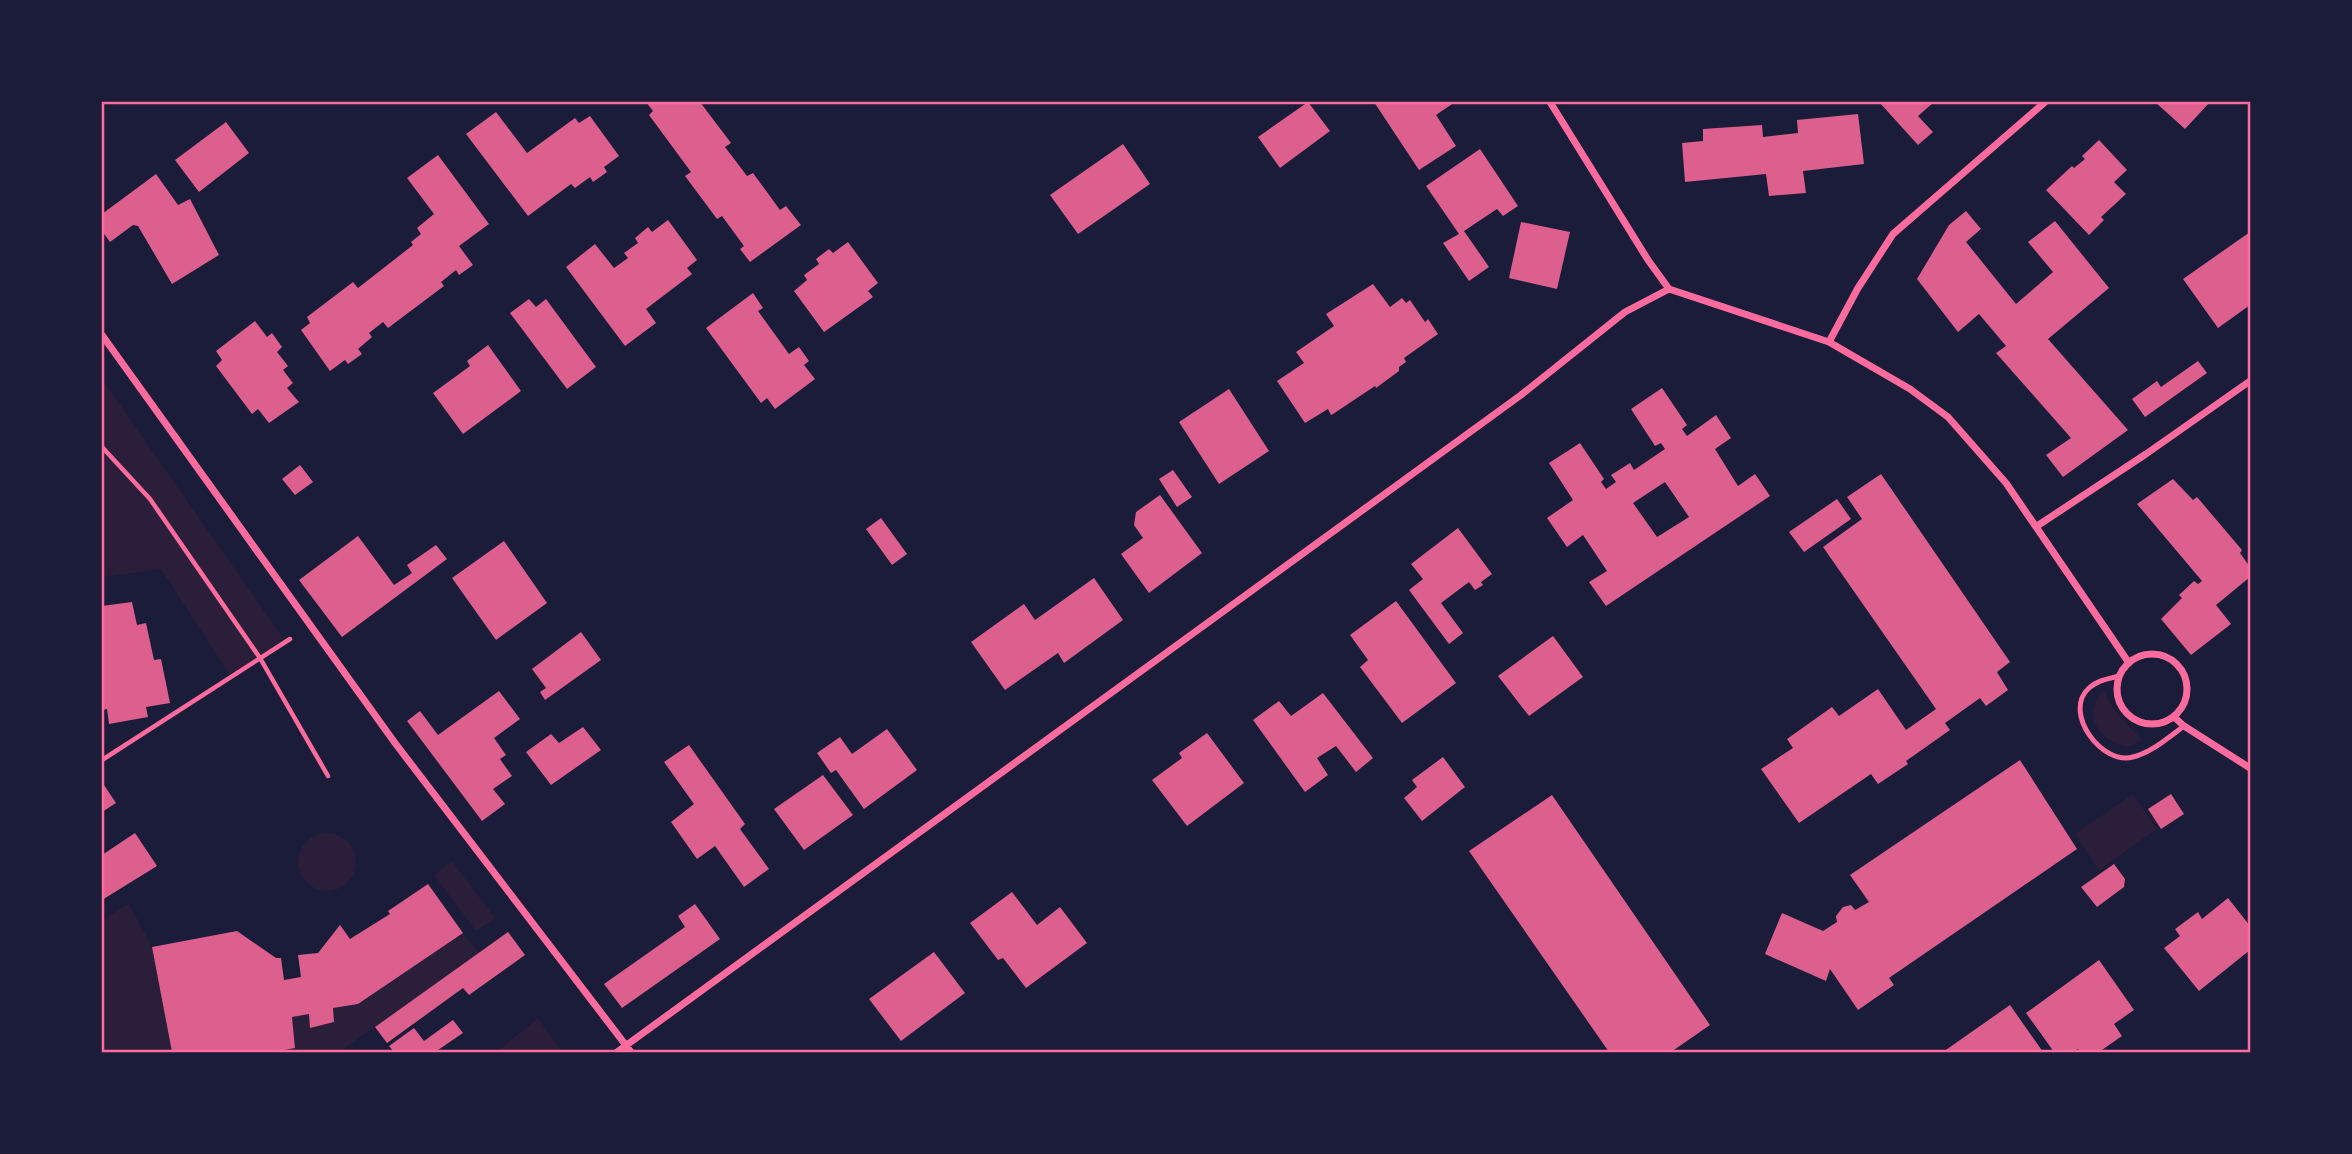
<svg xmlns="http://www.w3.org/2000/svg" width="2352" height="1154" font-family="Merriweather,serif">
<rect width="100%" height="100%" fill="#1b1b3a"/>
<path fill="#2a1e3b" d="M102,379L283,638L260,658L229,674L161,569L102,577Z
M2103,690C2113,710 2126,725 2143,740L2127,747C2099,740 2081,716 2103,690Z
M2133,794L2157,829L2099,870L2075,834Z
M298 862a29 29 0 1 1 58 0a29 29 0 1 1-58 0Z
M452,861L495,918L476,931L434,875Z
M129,904L152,947L172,1052H102V920Z
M463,933L479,953L339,1052H274L295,1048L292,1017L309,1014L311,1027L334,1023L333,1008L358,1004Z
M538,1018L562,1052H499L498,1051Z"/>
<path fill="#dd5f8e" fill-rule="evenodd" d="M646,102H700L731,143L725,147L747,176L753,173L780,210L786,206L801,225L750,262L740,249L744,246L722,216L717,219L685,176L691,172L649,115L653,111Z
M1308,102L1330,131L1280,168L1258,137Z
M1374,102H1455L1436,115L1456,146L1419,170Z
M1879,102H1934L1918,116L1933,132L1918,145Z
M2155,102H2210L2185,129Z
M496,112L527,153L575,118L579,123L590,116L619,156L604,167L607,172L593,182L590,177L575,188L571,184L528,216L466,134Z
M1858,114L1864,164L1803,171L1806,193L1769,196L1766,174L1685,182L1682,143L1703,141V129L1762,125L1763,137L1798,133L1797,120Z
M226,122L249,153L199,192L175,160Z
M2099,140L2127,170L2114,182L2126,194L2101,217L2104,220L2089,235L2046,190L2072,166L2074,168L2085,159L2082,156Z
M1123,144L1150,184L1078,234L1050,195Z
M1480,149L1518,206L1503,216L1497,209L1464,231L1489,267L1469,281L1443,243L1459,234L1426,186Z
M438,155L489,224L459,246L473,265L459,275L456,270L441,282L444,286L388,328L383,322L369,333L372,337L358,349L362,354L348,364L345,360L330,371L301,330L310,323L307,317L353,282L358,288L413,245L411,242L421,234L417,228L434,214L407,178Z
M156,174L178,205L190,199L219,255L172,284L138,226L133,225L110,242L102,231V214Z
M1966,211L1981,229L1966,242L2016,304L2053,272L2028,242L2055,221L2109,288L2048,339L2128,430L2063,477L2046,455L2071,438L1996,353L2006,346L1979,314L1958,332L1917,279L1949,225Z
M668,220L697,260L687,268L692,274L646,309L656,323L625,346L566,267L595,244L614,268L628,258L624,253L638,243L635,238L648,227L652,232Z
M1521,222L1570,232L1557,289L1509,278Z
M2250,232V305L2218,328L2183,279Z
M848,242L878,283L868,291L873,297L824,332L794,291L807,280L804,275L819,264L816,259L829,249L833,253Z
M1373,284L1390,307L1402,298L1406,303L1410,300L1425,322L1428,319L1438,334L1404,358L1406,362L1399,367V371L1376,388L1375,386L1333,414L1331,415L1328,409L1305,423L1277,381L1304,363L1296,352L1334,326L1326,314Z
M753,293L763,308L758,311L789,354L799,347L809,361L804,365L815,379L775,409L767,398L761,403L706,328Z
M529,299L536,307L546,299L596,367L567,389L510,313Z
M255,321L267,337L272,333L282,347L277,352L288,366L283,370L293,383L287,388L299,402L269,423L258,409L252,414L216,366L222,360L216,351Z
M488,345L521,391L463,434L433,393L470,366L467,361Z
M2198,361L2207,373L2145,417L2132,399L2157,381L2161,387Z
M1662,388L1687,425L1682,429L1687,436L1716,415L1731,438L1715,449L1738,486L1755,474L1770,496L1606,606L1589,582L1607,571L1583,535L1567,547L1547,518L1573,500L1549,463L1580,443L1604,479L1601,482L1606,489L1616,482L1611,475L1630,463L1634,470L1665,449L1661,443L1655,446L1631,409ZM1665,482L1689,517L1657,537L1633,503Z
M1229,389L1269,451L1219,484L1179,422Z
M300,465L313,482L295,495L282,479Z
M1173,470L1192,497L1177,507L1159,479Z
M1881,474L2010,662L1997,672L2008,690L1986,706L1980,698L1945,723L1950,730L1906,761L1908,764L1878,784L1871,774L1799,823L1761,769L1793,748L1787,739L1832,707L1839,716L1878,689L1906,730L1936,709L1823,547L1862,519L1847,497Z
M2173,479L2193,500L2197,497L2242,550L2240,553L2250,567V577L2216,605L2231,624L2191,655L2161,619L2182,598L2179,595L2194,581L2198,584L2202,581L2137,504Z
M1160,495L1202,553L1149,593L1121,554L1143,538L1134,525L1136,512Z
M1837,499L1851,519L1804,552L1789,532Z
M881,518L907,554L892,565L866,529Z
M1458,528L1492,574L1481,582L1483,585L1475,590L1469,582L1441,603L1463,633L1449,644L1409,590L1423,579L1411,564Z
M358,536L394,585L412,573L407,565L436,545L447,559L342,637L299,580Z
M504,541L547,603L496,640L452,578Z
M1094,578L1123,620L1064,663L1058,653L1005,690L971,642L1024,604L1035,620Z
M1396,601L1456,683L1402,723L1360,667L1368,660L1350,635Z
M132,602L137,625L146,623L154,660L161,659L170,703L146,707L148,717L109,724L107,709L102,710V606Z
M581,632L601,660L545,700L540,692L546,688L532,669Z
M1553,636L1583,677L1529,716L1498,676Z
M499,691L520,719L494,738L506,755L500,759L512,776L493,789L505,804L482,821L407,721L420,711L438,735Z
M1323,693L1373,758L1356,772L1336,746L1317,758L1328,775L1305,792L1253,720L1279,701L1291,716Z
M583,727L601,750L551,785L526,752L551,734L559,743Z
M887,729L917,770L864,809L836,770L831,773L817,753L840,737L852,754Z
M1207,733L1244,783L1187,826L1152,780L1182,758L1179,753Z
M689,745L745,824L740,829L769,869L744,887L715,846L697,859L671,822L694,804L664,762Z
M1443,757L1465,787L1422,821L1404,798L1417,787L1412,780Z
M2020,760L2077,849L1889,978L1894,985L1858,1010L1830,969L1826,981L1765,954L1782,913L1823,931L1837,922L1836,916L1843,907L1851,905L1855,910L1869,902L1850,875Z
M823,775L853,815L804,850L774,809Z
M102,782L116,803L102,812Z
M2171,794L2184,814L2161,829L2148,809Z
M1552,795L1710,1025L1671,1052H1609L1469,851Z
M135,833L157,866L102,900V855Z
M2114,864L2125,879L2124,887L2097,907L2081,887Z
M428,884L463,933L358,1004L333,1008L334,1022L310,1028L309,1014L292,1017L295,1048L274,1052H172L152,947L237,931L276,958H281L284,980L301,977L298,955L318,953L340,925L350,939L390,914L388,911Z
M1012,892L1037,925L1060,907L1087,943L1026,988L1003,958L998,960L970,923Z
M2228,898L2250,926V950L2199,991L2164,948L2180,936L2175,929L2198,912L2202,919Z
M695,904L720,939L622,1008L604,984L685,927L678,916Z
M508,932L525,955L469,995L463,988L387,1043L375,1027Z
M934,952L965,993L901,1041L869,999Z
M2099,960L2134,1010L2114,1024L2122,1036L2099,1052H2081L2078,1049L2073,1052H2054L2026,1013Z
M2010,1005L2043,1052H1943L1970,1033Z
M453,1020L463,1033L435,1052H394L389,1046L414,1028L424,1041Z"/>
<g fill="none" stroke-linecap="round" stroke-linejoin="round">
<path stroke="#ff6b9d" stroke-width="4.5" d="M102,447L150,499L260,658L328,776
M102,760L290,639"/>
<path stroke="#ff6b9d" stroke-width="5" d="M2119,676C2108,679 2098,680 2089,688C2062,712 2102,766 2133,757C2152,752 2168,738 2184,726"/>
<path stroke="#ff6b9d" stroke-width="7" d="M1550,102L1648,260L1669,289L1829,342L1910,389L1948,417L2006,483L2129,663
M102,335L395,743L631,1052
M1829,342L1858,288L1893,234L2045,102
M2037,526L2146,454L2250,381
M2117 689a35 35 0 1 1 70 0a35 35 0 1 1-70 0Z
M2174,717L2184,726L2250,768
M617,1052L1521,395L1625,312L1669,289"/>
</g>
<rect width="2352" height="1154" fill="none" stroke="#1b1b3a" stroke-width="206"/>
<rect x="103" y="103" width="2146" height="948" fill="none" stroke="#ff6b9d" stroke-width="2.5"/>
</svg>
